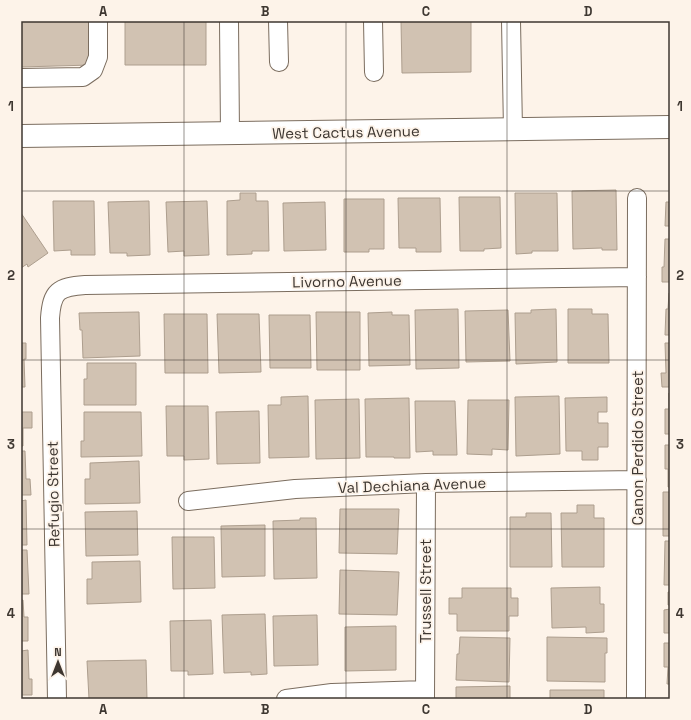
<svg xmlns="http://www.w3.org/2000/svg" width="691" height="720" font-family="'Space Grotesk',sans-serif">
<rect width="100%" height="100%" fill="#fdf3e9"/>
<path fill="#d1c2b2" stroke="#ad9e8e" d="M21,21H89L91,65L21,67Z
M125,21H206V65H125Z
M401,21H471V72L402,73Z
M616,190L617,250H602V248L573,249L572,191Z
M240,193H256V201H268L269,251H252V254L227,255V201L240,200Z
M515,193H557L558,251H532V253L516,254Z
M459,197H500L501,248L484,249V251H460Z
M398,198H440L441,252H416V248H399Z
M344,199H384V249H369V252H344Z
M53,201H94L95,255H71V250L54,251Z
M149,201L150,255L127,256V253H110L108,202Z
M207,201L209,255L184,256V251L168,252L166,202Z
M325,202L326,250L284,251L283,203Z
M666,202H670V226H665Z
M21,213L48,253L28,267L27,264L21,268Z
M665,239H670V282H662V267H664Z
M669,293H670V335H665L666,309H668Z
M458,309L459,368L416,369L415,310Z
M556,309L557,362L516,364L515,313H531V310Z
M568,309H592V314H608L609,363H568Z
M508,310L510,361L466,362L465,311Z
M139,312L140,356L83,358L82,330H80L79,313Z
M316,312H360V370H317Z
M392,312V315H409L410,365L369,366L368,313Z
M164,314H207L208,373H165Z
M217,314H259L261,372L219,373Z
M269,315H310L311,368H270Z
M21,343H26V359H24L25,387H21Z
M665,343H670V387H662L661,373H666Z
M87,363H136V405H84V379H87Z
M669,393L670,434H665V409H669Z
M308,396L309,457L269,458L268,405H281V397Z
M559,396L560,454L516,456L515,397Z
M607,397V412H598V423H608V447H598V460H582V451H566L565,398Z
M409,398L410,458H394V457H366L365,399Z
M359,399L360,458L316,459L315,400Z
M468,400H509L508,450L492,449V455L467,454Z
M415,401H455L457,455H433V451L416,452Z
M166,406H208L209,459L184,460V456H167Z
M259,411L260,463L217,464L216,412Z
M21,412H32V428H23V446H21Z
M84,412H141L142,456L81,457V441H84Z
M665,445H670V487H668V469H665Z
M21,451H25L26,479H30L31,495H21Z
M139,461L140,503L85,504V479H90V463Z
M663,492H670V536H663Z
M26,500L27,545H21V501Z
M577,505H594V518H604V567H562L561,513H577Z
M340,509H399L397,554L339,553Z
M137,511L138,555L86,556L85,512Z
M526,513H551L552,567H510V517H526Z
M300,518H316L317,578L274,579L273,521L300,520Z
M265,525V576L222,577L221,526Z
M172,537H214L215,588L173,589Z
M665,541H670V585H664Z
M21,550H27L29,594H21Z
M140,561L141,602L87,604V579H92V562Z
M340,570L399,572L397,615L339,614Z
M600,587V604H604V632L586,633V627L552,628L551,588Z
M462,588H511V598H518V616H509V631H457V614H449V598H462Z
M668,592H670V605H668Z
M21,600H23L24,617H28V641H21Z
M670,609V633H664V610Z
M265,614L267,674L251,675V672L224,673L222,615Z
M317,615L318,665L274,666L273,616Z
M211,620L213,674L188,675V671H171L170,621Z
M396,626V670L345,671V627Z
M460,637L510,638L509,682L456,680L457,654H459Z
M547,637L607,638V653H605V682L547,681Z
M664,643H670V684H667L668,667H664Z
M28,650L29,679H32V695H21V651Z
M146,660L147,699H89L87,661Z
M510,686V699H456V687Z
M550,690H604V699H550Z"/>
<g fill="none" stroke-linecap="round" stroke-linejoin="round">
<defs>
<path id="minor" d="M229,21L230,134
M278,21L279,62
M373,21L374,72
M511,21L513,130
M21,78L83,77L93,70L98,57V21
M188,501L295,489L426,483L637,480
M57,699L50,318C52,291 58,287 85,285L637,277
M286,699L332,693L425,690
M425,699L426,483
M636,699L637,198"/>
<path id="major" d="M21,136L670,127"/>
</defs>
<use href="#minor" stroke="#7b6d5f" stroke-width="20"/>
<use href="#major" stroke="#7b6d5f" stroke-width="24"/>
<use href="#minor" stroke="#fff" stroke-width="18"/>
<use href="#major" stroke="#fff" stroke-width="22"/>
</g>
<path fill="none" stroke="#3e3731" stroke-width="1" stroke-opacity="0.55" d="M184,21V699M346,21V699M507,21V699M21,191H670M21,360H670M21,529H670"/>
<g text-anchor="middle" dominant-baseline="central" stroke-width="3.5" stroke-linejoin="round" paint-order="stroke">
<g font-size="15" fill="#3e3731" stroke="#fdf3e9">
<text transform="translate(346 132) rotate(-1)">West Cactus Avenue</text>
<text transform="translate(347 281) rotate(-1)">Livorno Avenue</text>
<text transform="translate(637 448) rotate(-90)">Canon Perdido Street</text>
<text transform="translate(412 485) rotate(-2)">Val Dechiana Avenue</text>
<text transform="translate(53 494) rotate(-91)">Refugio Street</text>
<text transform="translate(425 591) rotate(-90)">Trussell Street</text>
</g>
</g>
<rect width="691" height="720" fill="none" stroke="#fdf3e9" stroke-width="44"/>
<g transform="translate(58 662)" stroke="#fdf3e9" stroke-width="3" paint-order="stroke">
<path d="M0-3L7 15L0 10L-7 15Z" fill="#3e3731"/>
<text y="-6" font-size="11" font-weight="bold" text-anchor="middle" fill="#3e3731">N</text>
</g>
<rect x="22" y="22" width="647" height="676" fill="none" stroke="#3e3731" stroke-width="1.5"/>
<g font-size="13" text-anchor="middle" font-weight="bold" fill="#3e3731">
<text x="103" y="16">A</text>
<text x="265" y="16">B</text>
<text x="426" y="16">C</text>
<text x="588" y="16">D</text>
<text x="11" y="111">1</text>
<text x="680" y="111">1</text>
<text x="11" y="280">2</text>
<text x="680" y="280">2</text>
<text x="11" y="449">3</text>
<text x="680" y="449">3</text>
<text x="11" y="618">4</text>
<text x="680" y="618">4</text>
<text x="103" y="714">A</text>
<text x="265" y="714">B</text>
<text x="426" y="714">C</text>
<text x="588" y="714">D</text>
</g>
</svg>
